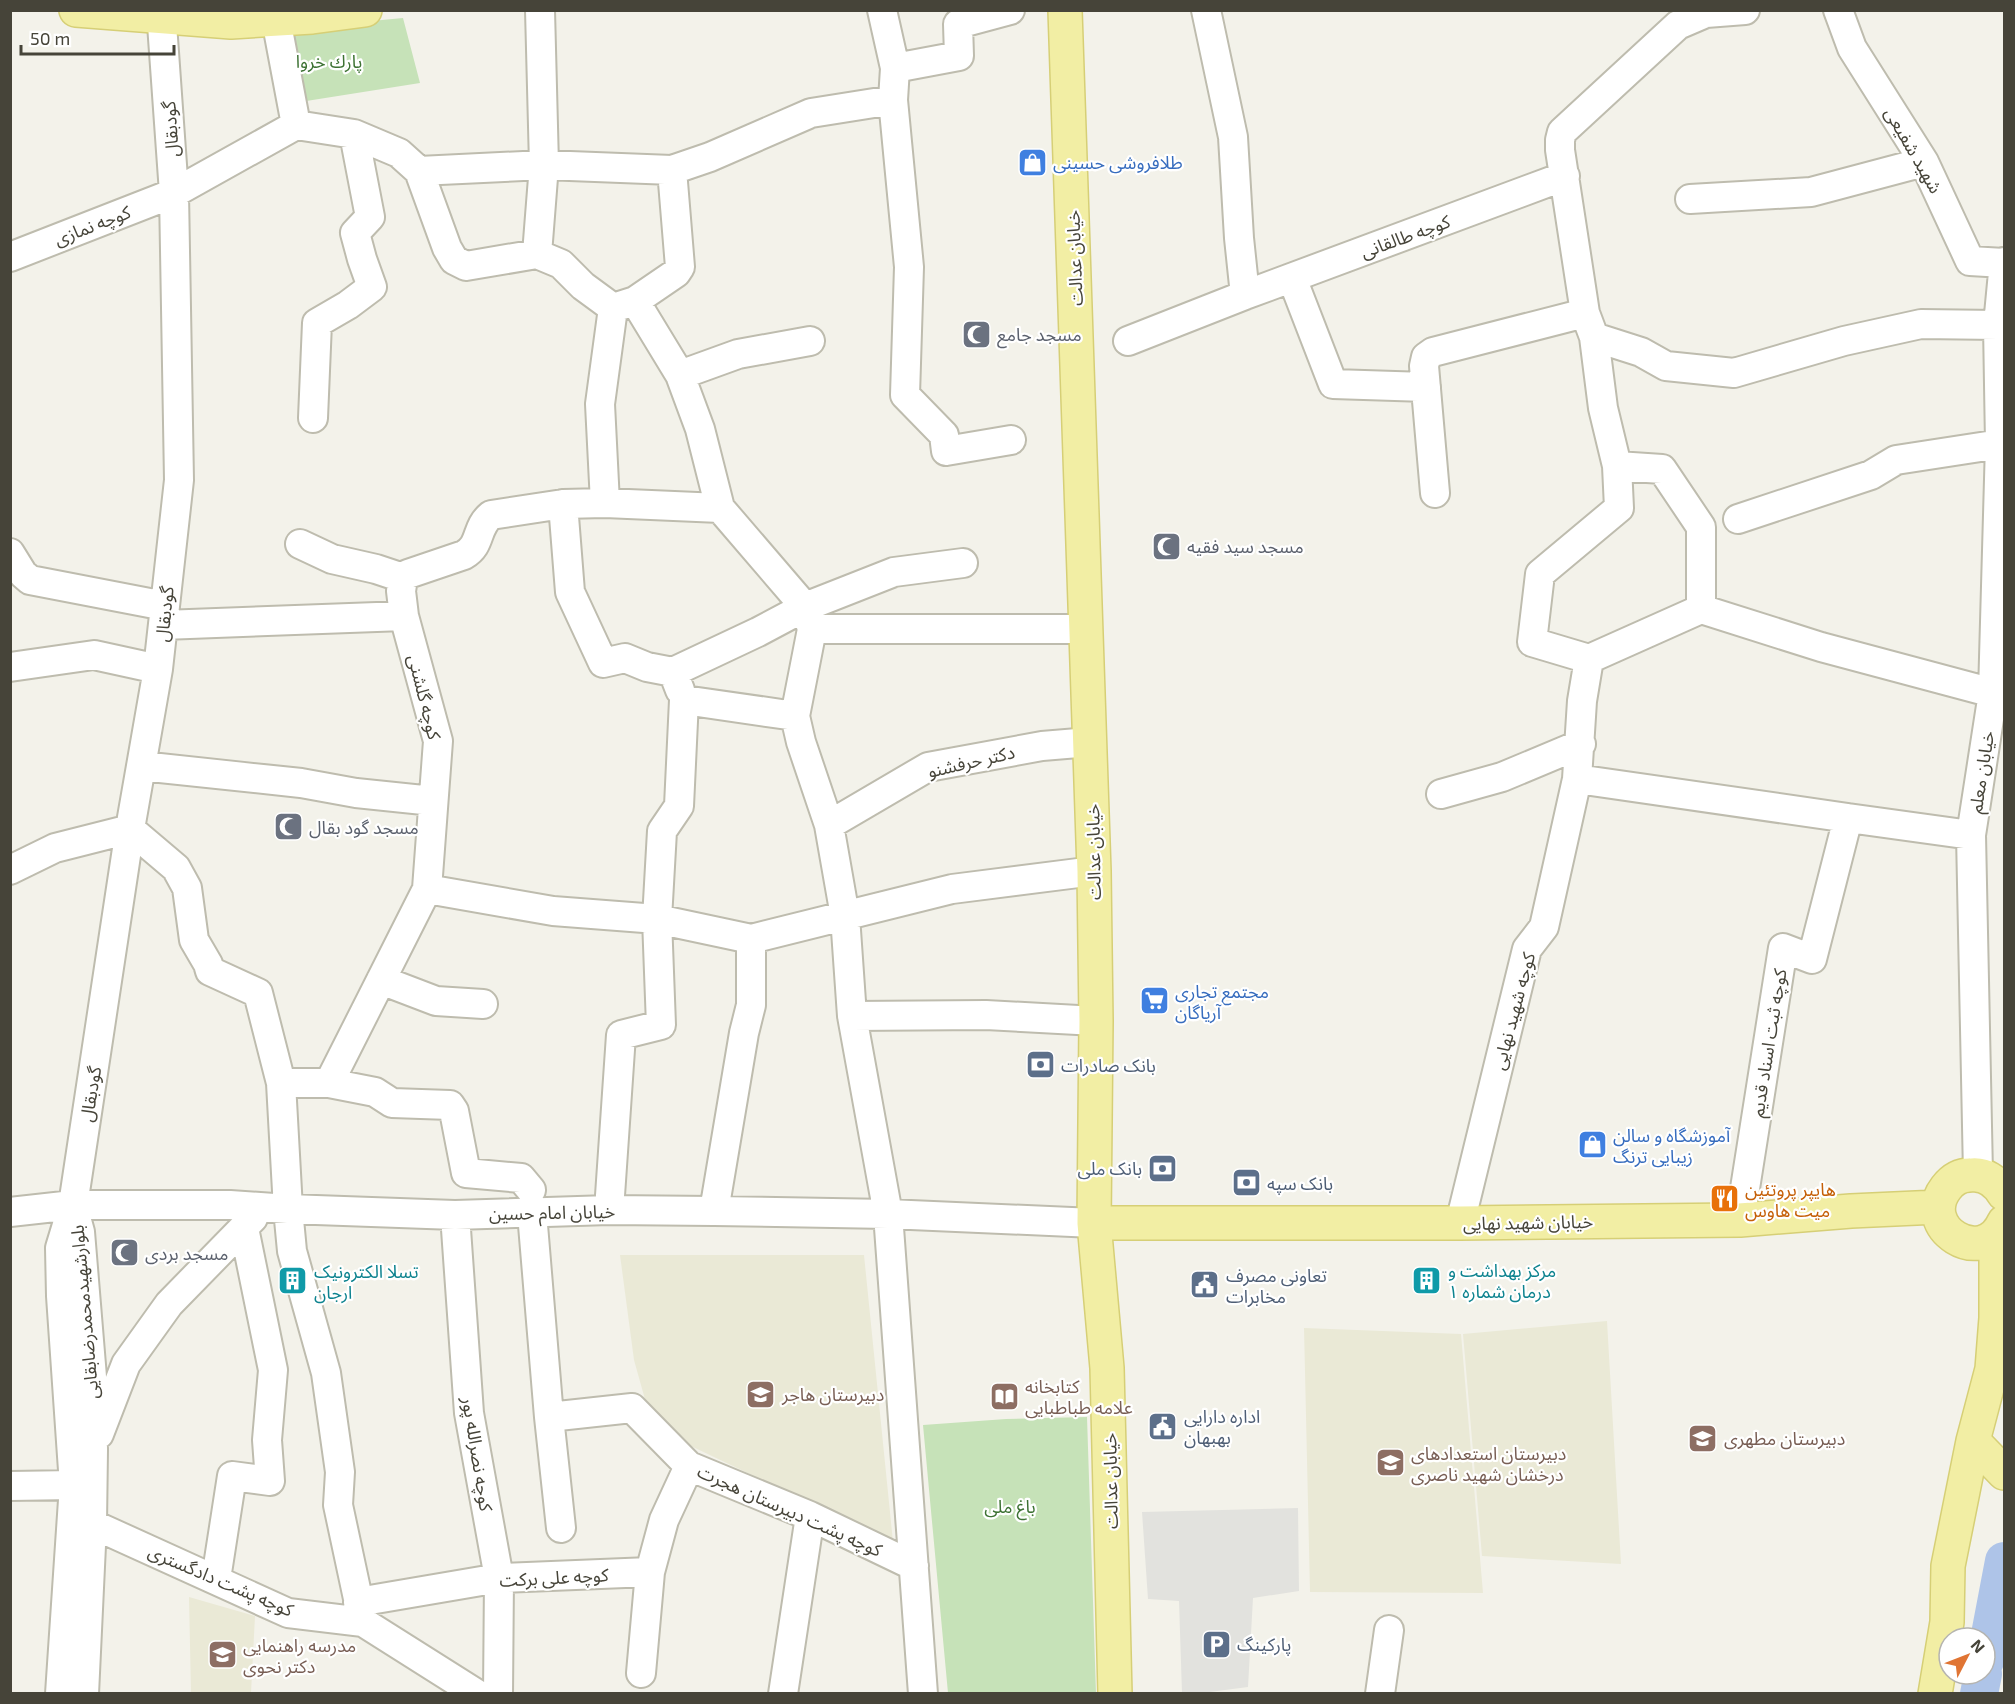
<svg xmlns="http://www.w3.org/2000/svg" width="2015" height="1704" font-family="'Exo 2','Noto Sans Arabic',sans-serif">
<rect width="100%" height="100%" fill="#f3f2ea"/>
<path fill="#eae9d6" d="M620,1255H864L893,1542L653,1428L634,1360Z
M1607,1321L1621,1564L1482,1556L1463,1334Z
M1304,1328L1461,1334L1483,1593L1310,1592Z
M189,1597L255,1616L251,1693H191Z"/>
<path fill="#c6e2b8" d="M403,18L420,83L300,102L287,29Z
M1087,1417L1096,1693H948L923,1425L1006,1419Z"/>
<path fill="#e2e2de" d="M1298,1508L1299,1591L1253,1598L1248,1687L1202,1693H1182L1179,1601L1148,1599L1142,1512Z"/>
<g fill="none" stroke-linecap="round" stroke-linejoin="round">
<path stroke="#aec4e8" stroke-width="38" d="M1985,1661L2004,1561
M1979,1694L1983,1674"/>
<defs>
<path id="minor" d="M882,10L895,68
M1206,10L1233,137L1239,238L1245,295L1565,176
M1745,10L1706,13L1678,25L1562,132L1560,140V150L1585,313L1594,337L1603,408L1617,466L1619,508L1540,574L1532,642L1589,659L1701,609L1821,647L1993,693
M1838,10L1852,48L1924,162L1970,261L2004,263
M276,19L296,125L354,134L399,153L419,171L447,248L454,260L466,266L537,254L561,264L583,286L613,308L635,301L676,273L680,267L672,170L710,157L811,113L893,100L895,68L959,56L958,24L1010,10
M893,100L909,267L905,395L944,435L946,451L1011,440
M419,171L544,165L540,10
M1690,199L1811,192L1924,162
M537,254L544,165L672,170
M10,257L174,193L296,125
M1292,278L1333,384L1426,387
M635,301L680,375L700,429L720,508
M1594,337L1641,352L1666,366L1734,373L1844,341L1921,324L1998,325
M1128,341L1245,295
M680,375L738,354L810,341
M313,418L317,323L348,305L372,287L362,259L355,233L370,217L354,134
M1617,466L1662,469L1701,527V609
M1435,493L1424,366L1426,357L1433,352L1585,313
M605,503L720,508L805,607L812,629H1086
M563,504L570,592L603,663L625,658L647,667L673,672L680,690
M1738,519L1871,475L1896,460L2000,444
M300,544L332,559L376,569L403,578
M10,553L23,574L30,580L165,606
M163,625L404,616
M812,629L795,716L801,742L829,825L845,916L852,1016L888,1214L923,1694
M10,667L94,655L158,669
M673,672L758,632L805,607L894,572L963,563
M141,766L301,783L356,793L433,801
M1577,779L1848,818
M1441,794L1502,777L1581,744
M829,825L928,767L1042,746L1090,742
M10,870L55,848L130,829L176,868L187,888L194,940L208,964L210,971L258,993L281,1083
M427,889L553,911L657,919L751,939L952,889L1094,871
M381,980L436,1001L483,1004
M852,1016L986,1015L1096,1021
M329,1083L375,1092L392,1103L450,1105L454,1111L466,1173L521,1178L531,1190
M1978,1174L1971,835L1993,693L2000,444L1998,325L2004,262
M74,1210L80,1232L92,1377L93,1450L92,1524L84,1694
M609,1210L621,1035L661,1025L657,919L662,831L679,806L684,700L795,716
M714,1211L744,1033L751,1005V939
M10,1212L73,1205H230L288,1209L455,1215L609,1210L714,1211L888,1214L1094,1223
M532,1213L549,1417
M455,1215L469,1413L499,1578L498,1694
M1740,1220L1783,948L1812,959L1848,818L1971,835
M1460,1223L1527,949L1544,927L1577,779L1582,701L1589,659
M99,1434L126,1364L169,1304L253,1218
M10,1486L74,1485
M92,1524L288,1613L363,1622L477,1694
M561,1528L549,1417L632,1408L689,1466L810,1516L914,1566
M650,1572L664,1520L689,1466
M216,1579L232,1476L270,1481L267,1440L273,1370L244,1228
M358,1602L499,1578L650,1572L641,1673
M363,1622L338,1505L340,1472L326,1373L292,1251L288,1209L281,1083H329L427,889L438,741L404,616L401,591L403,578L408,574L464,555C482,545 475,528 491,515L563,504L605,503L600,404L613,308
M60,1694L74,1485L61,1296L60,1248L73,1205L130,829L158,669L179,480L174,193L161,10
M783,1694L810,1516
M1380,1694L1389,1630"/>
<path id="major" d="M76,10L231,22L312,17L365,10
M1065,10L1094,871L1096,1021L1094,1223L1107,1368L1115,1694
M2004,1194C1996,1181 1985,1173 1970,1175C1960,1175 1952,1180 1946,1188C1916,1227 1982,1270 2004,1222
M1094,1223H1460L1740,1220L1851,1211L1938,1207
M1973,1441L2004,1473
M1935,1694L1947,1622L1948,1566L1973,1441L1992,1369L1996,1318V1235"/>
</defs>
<use href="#minor" stroke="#bebcae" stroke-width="32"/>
<use href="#major" stroke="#d6cf76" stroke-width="36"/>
<use href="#minor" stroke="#fff" stroke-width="28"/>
<use href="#major" stroke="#f2eea4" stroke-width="33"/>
</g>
<defs>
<symbol id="shop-square" viewBox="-11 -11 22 22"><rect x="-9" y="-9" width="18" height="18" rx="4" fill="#3f7fe0" stroke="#fff"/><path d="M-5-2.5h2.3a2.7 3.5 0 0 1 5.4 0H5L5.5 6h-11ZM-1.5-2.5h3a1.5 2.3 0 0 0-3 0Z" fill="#fff"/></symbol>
<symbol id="mosque-square" viewBox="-11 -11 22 22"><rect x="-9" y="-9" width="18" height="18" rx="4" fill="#6b7280" stroke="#fff"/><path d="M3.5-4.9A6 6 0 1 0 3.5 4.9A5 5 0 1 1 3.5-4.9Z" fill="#fff"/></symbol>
<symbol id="supermarket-square" viewBox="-11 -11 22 22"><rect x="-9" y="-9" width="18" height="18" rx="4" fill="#3f7fe0" stroke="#fff"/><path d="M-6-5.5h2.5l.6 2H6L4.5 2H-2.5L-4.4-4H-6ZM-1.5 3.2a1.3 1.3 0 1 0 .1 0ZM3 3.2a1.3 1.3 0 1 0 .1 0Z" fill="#fff"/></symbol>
<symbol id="bank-square" viewBox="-11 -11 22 22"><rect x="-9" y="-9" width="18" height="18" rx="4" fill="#5c6f8a" stroke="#fff"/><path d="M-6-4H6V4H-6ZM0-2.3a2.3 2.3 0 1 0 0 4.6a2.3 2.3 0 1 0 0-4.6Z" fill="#fff"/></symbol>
<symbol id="restaurant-square" viewBox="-11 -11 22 22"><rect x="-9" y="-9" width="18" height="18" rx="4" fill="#e8710a" stroke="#fff"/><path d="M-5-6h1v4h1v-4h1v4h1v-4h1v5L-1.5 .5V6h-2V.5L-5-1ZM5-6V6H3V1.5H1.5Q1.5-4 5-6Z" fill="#fff"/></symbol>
<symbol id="building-square" viewBox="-11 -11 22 22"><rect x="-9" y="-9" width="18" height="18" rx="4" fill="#0f9aa8" stroke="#fff"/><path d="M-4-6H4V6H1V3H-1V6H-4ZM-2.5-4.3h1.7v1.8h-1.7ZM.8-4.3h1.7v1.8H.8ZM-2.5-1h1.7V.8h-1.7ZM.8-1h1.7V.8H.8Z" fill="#fff"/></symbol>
<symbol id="civic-square" viewBox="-11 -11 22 22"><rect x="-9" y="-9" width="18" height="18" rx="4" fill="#5c6f8a" stroke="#fff"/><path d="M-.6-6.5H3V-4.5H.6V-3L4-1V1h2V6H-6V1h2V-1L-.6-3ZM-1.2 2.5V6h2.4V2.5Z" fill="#fff"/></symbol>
<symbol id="school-square" viewBox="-11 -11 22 22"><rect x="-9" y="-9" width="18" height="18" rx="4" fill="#8d6e63" stroke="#fff"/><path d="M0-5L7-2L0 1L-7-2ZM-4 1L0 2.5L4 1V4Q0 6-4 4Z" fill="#fff"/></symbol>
<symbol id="library-square" viewBox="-11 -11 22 22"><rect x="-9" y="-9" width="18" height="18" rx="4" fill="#8d6e63" stroke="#fff"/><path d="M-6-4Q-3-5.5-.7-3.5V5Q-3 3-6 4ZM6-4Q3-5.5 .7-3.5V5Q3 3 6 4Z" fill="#fff"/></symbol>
<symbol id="parking-square" viewBox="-11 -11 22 22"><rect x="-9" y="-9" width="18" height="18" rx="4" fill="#5c6f8a" stroke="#fff"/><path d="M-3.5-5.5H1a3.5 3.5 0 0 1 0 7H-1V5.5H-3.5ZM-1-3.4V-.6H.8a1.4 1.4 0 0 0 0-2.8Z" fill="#fff"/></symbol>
</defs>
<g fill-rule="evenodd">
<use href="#shop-square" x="1016" y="146" width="33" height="33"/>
<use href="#mosque-square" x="960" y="318" width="33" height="33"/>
<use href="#mosque-square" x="1150" y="530" width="33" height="33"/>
<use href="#mosque-square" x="272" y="810" width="33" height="33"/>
<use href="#supermarket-square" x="1138" y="984" width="33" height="33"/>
<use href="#bank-square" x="1024" y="1048" width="33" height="33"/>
<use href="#shop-square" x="1576" y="1128" width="33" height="33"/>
<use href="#bank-square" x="1146" y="1152" width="33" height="33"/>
<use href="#bank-square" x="1230" y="1166" width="33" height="33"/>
<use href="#restaurant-square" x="1708" y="1182" width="33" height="33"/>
<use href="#mosque-square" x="108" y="1236" width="33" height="33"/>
<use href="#building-square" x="1410" y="1264" width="33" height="33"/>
<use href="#building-square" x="276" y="1264" width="33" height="33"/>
<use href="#civic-square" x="1188" y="1268" width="33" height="33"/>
<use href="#school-square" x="744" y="1378" width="33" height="33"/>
<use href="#library-square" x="988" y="1380" width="33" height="33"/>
<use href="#civic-square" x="1146" y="1410" width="33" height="33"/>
<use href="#school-square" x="1686" y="1422" width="33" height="33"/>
<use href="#school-square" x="1374" y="1446" width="33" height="33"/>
<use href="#parking-square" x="1200" y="1628" width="33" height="33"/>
<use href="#school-square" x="206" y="1638" width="33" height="33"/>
</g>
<g text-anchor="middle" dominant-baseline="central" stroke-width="4.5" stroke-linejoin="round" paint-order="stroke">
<g font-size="18" fill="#3d7233" stroke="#fff">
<text x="329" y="61">پارك خروا</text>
<text x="1010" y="1506">باغ ملی</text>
</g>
<g font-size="18" fill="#464439" stroke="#fff">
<text transform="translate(170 129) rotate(-94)">گودبقال</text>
<text transform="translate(1914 150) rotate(60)">شهید شفیعی</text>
<text transform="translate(92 225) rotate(-21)">کوچه نمازی</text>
<text transform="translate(1405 236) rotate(-20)">کوچه طالقانی</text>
<text transform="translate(1074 258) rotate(-92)">خیابان عدالت</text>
<text transform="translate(164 614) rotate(-84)">گودبقال</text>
<text transform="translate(425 697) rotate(76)">کوچه گلشنی</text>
<text transform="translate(971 761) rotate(-13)">دکتر حرفشنو</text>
<text transform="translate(1981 772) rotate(-81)">خیابان معلم</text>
<text transform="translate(1093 852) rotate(-91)">خیابان عدالت</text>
<text transform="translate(1513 1011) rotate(-75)">کوچه شهید نهایی</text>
<text transform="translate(1768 1043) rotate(-81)">کوچه ثبت اسناد قدیم</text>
<text transform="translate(90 1094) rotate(-81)">گودبقال</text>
<text transform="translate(552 1212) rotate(-1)">خیابان امام حسین</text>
<text transform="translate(1528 1222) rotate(-1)">خیابان شهید نهایی</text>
<text transform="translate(84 1312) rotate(-95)">بلوارشهیدمحمدرضابقایی</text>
<text transform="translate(478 1454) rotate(81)">کوچه نصرالله پور</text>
<text transform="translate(1110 1481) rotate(-91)">خیابان عدالت</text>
<text transform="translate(790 1510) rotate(24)">کوچه پشت دبیرستان هجرت</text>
<text transform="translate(554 1577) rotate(-3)">کوچه علی برکت</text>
<text transform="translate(221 1580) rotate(23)">کوچه پشت دادگستری</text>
</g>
<g font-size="18" fill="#366cbe" stroke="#fff" text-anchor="start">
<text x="1053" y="162">طلافروشی حسینی</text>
<text x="1175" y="991">مجتمع تجاری<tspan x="1175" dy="21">آریاگان</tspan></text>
<text x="1613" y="1135">آموزشگاه و سالن<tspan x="1613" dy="21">زیبایی ترنگ</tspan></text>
</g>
<g font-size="18" fill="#5b616d" stroke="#fff" text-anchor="start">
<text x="997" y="334">مسجد جامع</text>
<text x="1187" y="546">مسجد سید فقیه</text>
<text x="309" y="827">مسجد گود بقال</text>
<text x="145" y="1253">مسجد بردی</text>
</g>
<g font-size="18" fill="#4e5e75" stroke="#fff" text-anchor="start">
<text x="1061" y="1065">بانک صادرات</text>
<text x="1142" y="1168" text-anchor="end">بانک ملی</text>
<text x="1267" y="1183">بانک سپه</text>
<text x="1226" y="1275">تعاونی مصرف<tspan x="1226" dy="21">مخابرات</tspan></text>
<text x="1184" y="1416">اداره دارایی<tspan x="1184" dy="21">بهبهان</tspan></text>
<text x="1237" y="1644">پارکینگ</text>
</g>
<g font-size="18" fill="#c56008" stroke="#fff" text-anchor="start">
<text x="1745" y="1189">هایپر پروتئین<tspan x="1745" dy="21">میت هاوس</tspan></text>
</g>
<g font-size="18" fill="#0d838f" stroke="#fff" text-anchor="start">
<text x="1448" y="1270">مرکز بهداشت و<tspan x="1448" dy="21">درمان شماره ۱</tspan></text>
<text x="314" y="1271">تسلا الکترونیک<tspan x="314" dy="21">ارجان</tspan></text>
</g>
<g font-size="18" fill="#785e54" stroke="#fff" text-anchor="start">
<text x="1025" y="1386">کتابخانه<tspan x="1025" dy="21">علامه طباطبایی</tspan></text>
<text x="782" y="1394">دبیرستان هاجر</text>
<text x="1724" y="1438">دبیرستان مطهری</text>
<text x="1411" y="1453">دبیرستان استعدادهای<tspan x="1411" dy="21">درخشان شهید ناصری</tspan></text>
<text x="243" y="1645">مدرسه راهنمایی<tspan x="243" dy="21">دکتر نحوی</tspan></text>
</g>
</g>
<rect width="2015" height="1704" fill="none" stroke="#464439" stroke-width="24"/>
<g transform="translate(1967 1656) rotate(48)"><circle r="28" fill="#ffffff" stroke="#b5b4b0" stroke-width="1.5"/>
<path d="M0-4.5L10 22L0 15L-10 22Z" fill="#e07534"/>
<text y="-9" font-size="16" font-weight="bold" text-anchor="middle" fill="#464439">N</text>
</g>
<path d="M21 45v9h153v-9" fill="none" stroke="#464439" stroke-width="3"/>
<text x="30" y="45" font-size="18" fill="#464439" stroke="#ffffff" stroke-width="4.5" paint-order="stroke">50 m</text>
</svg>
